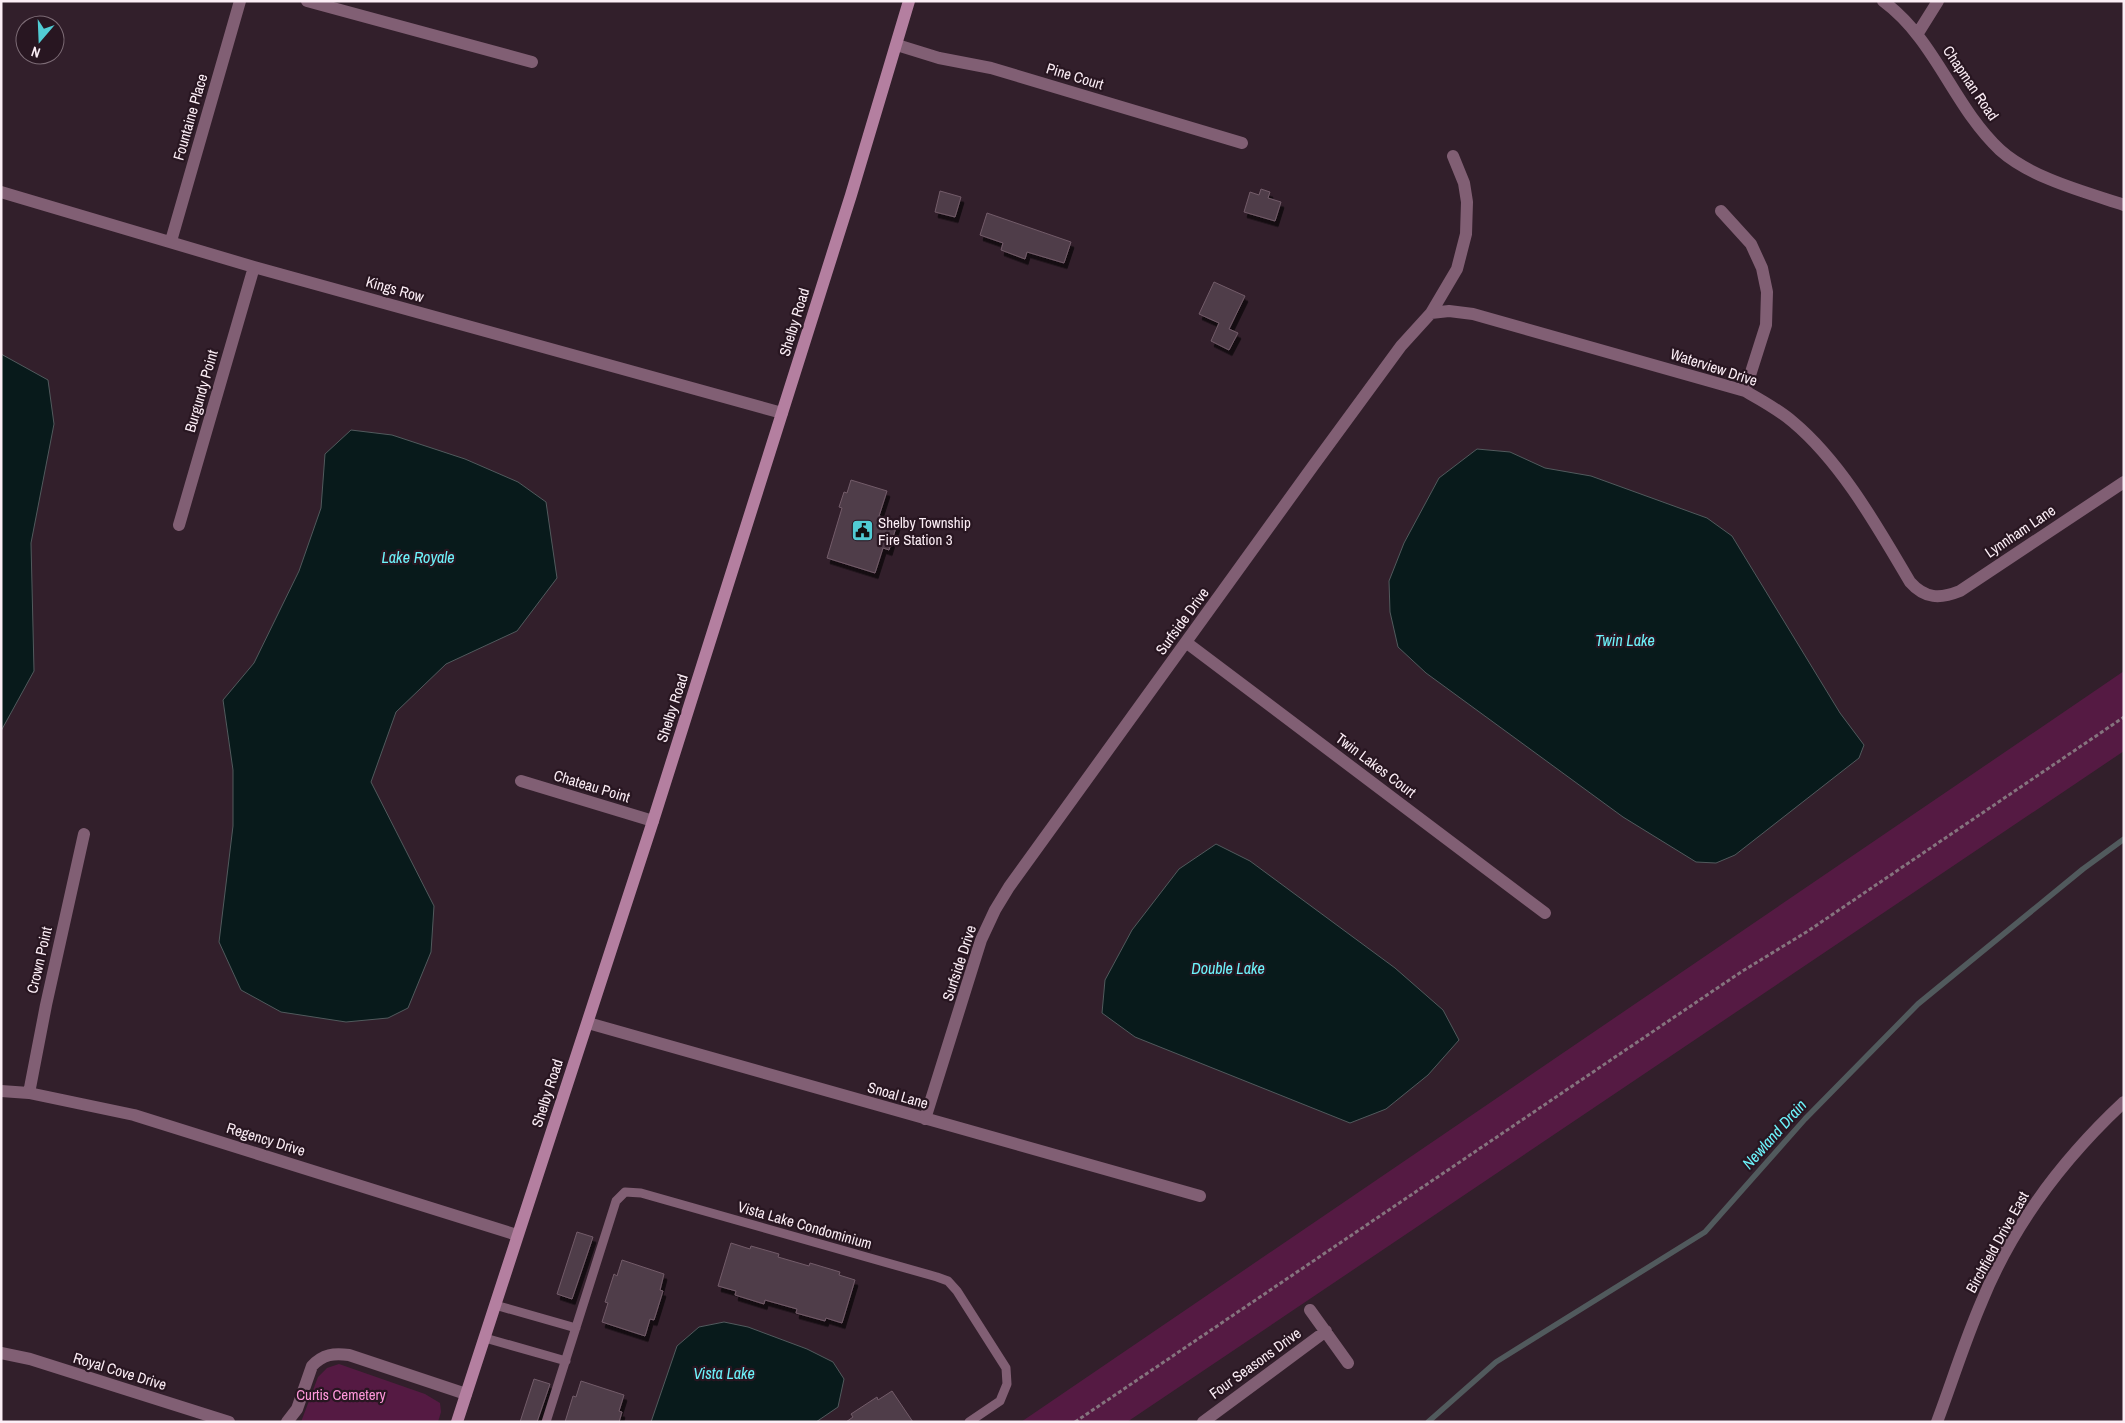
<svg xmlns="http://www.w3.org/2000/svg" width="2125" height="1423" font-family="'Archivo Narrow',sans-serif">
<defs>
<filter id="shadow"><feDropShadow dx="3" dy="5.5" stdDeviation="0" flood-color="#0009"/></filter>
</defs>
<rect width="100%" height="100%" fill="#321f2b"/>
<path fill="#551a43" d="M2124,671V751L1127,1422H1021Z
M339,1364L425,1394L440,1403L441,1412L438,1422H301L318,1377L327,1368Z"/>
<path fill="#081a1b" stroke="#515a5d" d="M1,354L48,380L54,424L31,543L34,671L1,731Z
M351,430L392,435L465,459L518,482L546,502L557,578L517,631L446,664L396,712L371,782L434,906L431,952L408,1008L388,1018L346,1022L281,1012L241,990L219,942L233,826V770L223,700L254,663L299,571L321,508L325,454Z
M1477,449L1510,452L1545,468L1591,476L1707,518L1732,536L1840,713L1864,745L1859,758L1735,855L1716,863L1696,862L1623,817L1426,673L1398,647L1390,612L1389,581L1404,543L1439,478Z
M1216,844L1250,861L1395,968L1443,1010L1459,1040L1428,1075L1386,1109L1350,1123L1135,1037L1102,1013L1105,980L1132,930L1179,869Z
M724,1322L748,1327L807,1349L833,1362L844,1379L838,1407L816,1422H651L677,1346L699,1327Z"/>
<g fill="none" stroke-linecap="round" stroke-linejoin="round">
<path stroke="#515a5d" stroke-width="5.5" d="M1428,1422L1496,1362L1705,1232L1805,1119L1918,1004L2083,869L2124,839"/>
</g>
<path fill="#503c49" stroke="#725c69" filter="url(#shadow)" d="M1261,189L1270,192L1268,198L1281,202L1275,221L1244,212L1250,192L1259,195Z
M940,191L961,197L955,217L935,212Z
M987,213L1071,242L1064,263L1027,252L1025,259L1001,250L1003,243L980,235Z
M1214,282L1245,296L1229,329L1238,333L1229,350L1211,341L1219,323L1199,314Z
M851,480L887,491L879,516L898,521L889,550L883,548L875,573L827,558L842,508L839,507L844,492L847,493Z
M577,1232L593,1237L572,1299L557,1294Z
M731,1243L750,1249L751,1246L779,1254L778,1257L809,1266L810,1263L840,1272L839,1275L855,1280L842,1323L826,1318L825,1321L796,1313L797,1309L765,1300L764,1304L735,1295L736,1291L718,1286Z
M622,1260L664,1274L660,1290L663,1291L654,1320L650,1319L645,1336L602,1322L608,1303L605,1302L614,1274L617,1276Z
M534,1379L550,1384L537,1422H520Z
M581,1381L624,1395L619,1411L622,1412L619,1422H565L573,1396L576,1397Z
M892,1391L913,1422H846L853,1417L851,1414L877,1397L878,1400Z"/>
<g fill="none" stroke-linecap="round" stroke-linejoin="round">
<path stroke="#85747e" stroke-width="3" stroke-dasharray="4 2.5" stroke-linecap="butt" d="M1075,1422L1741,972L1808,931L2124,717"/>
<path stroke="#815f74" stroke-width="9" d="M495,1305L576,1328
M485,1338L566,1361
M546,1422L616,1201L625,1192L641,1193L937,1277L948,1281L957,1291L1006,1368L1007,1384L1000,1401L969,1422"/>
<path stroke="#815f74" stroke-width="12" d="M307,1L532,62
M1883,1C1936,40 1953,106 2000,150C2031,178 2085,192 2124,205
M1918,33L1938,1
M897,45L939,58L991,68L1242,143
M1,192L254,267L782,413
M1721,211L1751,244L1762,268L1767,292L1766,325L1745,391
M171,241L240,1
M1431,313L1449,311L1473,314L1745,391C1761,400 1778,409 1793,422C1842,463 1878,528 1910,582C1925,599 1940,599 1960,591L2124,482
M179,525L254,267
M1187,643L1545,913
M521,781L653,821
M588,1023L1200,1196
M1,1091L29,1093L134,1115L517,1235
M29,1093L46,1005L84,834
M925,1119L981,940L995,910L1009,887L1313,466L1401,346L1431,313L1457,269L1466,234L1467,202L1464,183L1453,156
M1310,1310L1348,1363
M1,1353L30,1359L229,1422
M287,1422L297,1409L312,1366C323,1354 334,1353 349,1355L466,1394
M1203,1422L1326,1331
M1937,1422C1952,1382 1965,1340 1982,1301C2013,1225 2064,1158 2124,1102"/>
<path stroke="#b47fa0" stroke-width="12" d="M457,1422L653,821L851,195L909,1"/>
</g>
<defs>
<symbol id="civic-square" viewBox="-11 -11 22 22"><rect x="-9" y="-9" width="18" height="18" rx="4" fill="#51ccd4" stroke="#281621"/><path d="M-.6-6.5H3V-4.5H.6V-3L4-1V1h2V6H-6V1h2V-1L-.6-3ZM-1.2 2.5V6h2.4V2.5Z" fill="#111"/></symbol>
</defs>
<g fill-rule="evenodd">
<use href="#civic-square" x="850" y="518" width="25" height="25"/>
</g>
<g text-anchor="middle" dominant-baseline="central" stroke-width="4.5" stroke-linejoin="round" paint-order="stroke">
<g font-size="15" fill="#fceef6" stroke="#281621">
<text transform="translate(1075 76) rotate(17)">Pine Court</text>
<text transform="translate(1971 83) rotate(56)">Chapman Road</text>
<text transform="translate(190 117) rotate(-74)">Fountaine Place</text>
<text transform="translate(395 289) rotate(16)">Kings Row</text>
<text transform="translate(794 322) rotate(-73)">Shelby Road</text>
<text transform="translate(1714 367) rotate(18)">Waterview Drive</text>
<text transform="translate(201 391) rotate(-74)">Burgundy Point</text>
<text transform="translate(2020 531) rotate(-34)">Lynnham Lane</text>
<text transform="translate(1182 621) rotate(-54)">Surfside Drive</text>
<text transform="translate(672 708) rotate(-72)">Shelby Road</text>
<text transform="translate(1376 765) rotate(37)">Twin Lakes Court</text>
<text transform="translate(592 786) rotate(17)">Chateau Point</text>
<text transform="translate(39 960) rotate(-77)">Crown Point</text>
<text transform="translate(959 963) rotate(-72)">Surfside Drive</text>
<text transform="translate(547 1093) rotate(-72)">Shelby Road</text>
<text transform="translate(898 1095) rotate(16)">Snoal Lane</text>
<text transform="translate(266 1139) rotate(17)">Regency Drive</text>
<text transform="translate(805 1225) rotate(16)">Vista Lake Condominium</text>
<text transform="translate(1997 1242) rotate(-61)">Birchfield Drive East</text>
<text transform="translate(1255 1363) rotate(-36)">Four Seasons Drive</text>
<text transform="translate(120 1371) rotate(17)">Royal Cove Drive</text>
</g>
<g font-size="15" fill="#fceef6" stroke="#281621" text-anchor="start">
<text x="878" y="522">Shelby Township<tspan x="878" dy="17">Fire Station 3</tspan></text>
</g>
<g font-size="15" fill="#fe97da" stroke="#281621">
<text x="341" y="1394">Curtis Cemetery</text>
</g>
<g font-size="16" font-style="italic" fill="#6df4fc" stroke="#281621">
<text x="418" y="557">Lake Royale</text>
<text x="1625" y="640">Twin Lake</text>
<text x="1228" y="968">Double Lake</text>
<text transform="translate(1774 1134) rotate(-48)">Newland Drain</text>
<text x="724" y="1373">Vista Lake</text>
</g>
</g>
<rect width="2125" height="1423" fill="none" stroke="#fceef6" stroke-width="5"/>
<g transform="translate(40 40) rotate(199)"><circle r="24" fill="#281621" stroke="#7d6c76"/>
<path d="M0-4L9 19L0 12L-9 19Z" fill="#51ccd4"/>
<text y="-8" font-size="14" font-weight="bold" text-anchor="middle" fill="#fceef6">N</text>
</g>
</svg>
